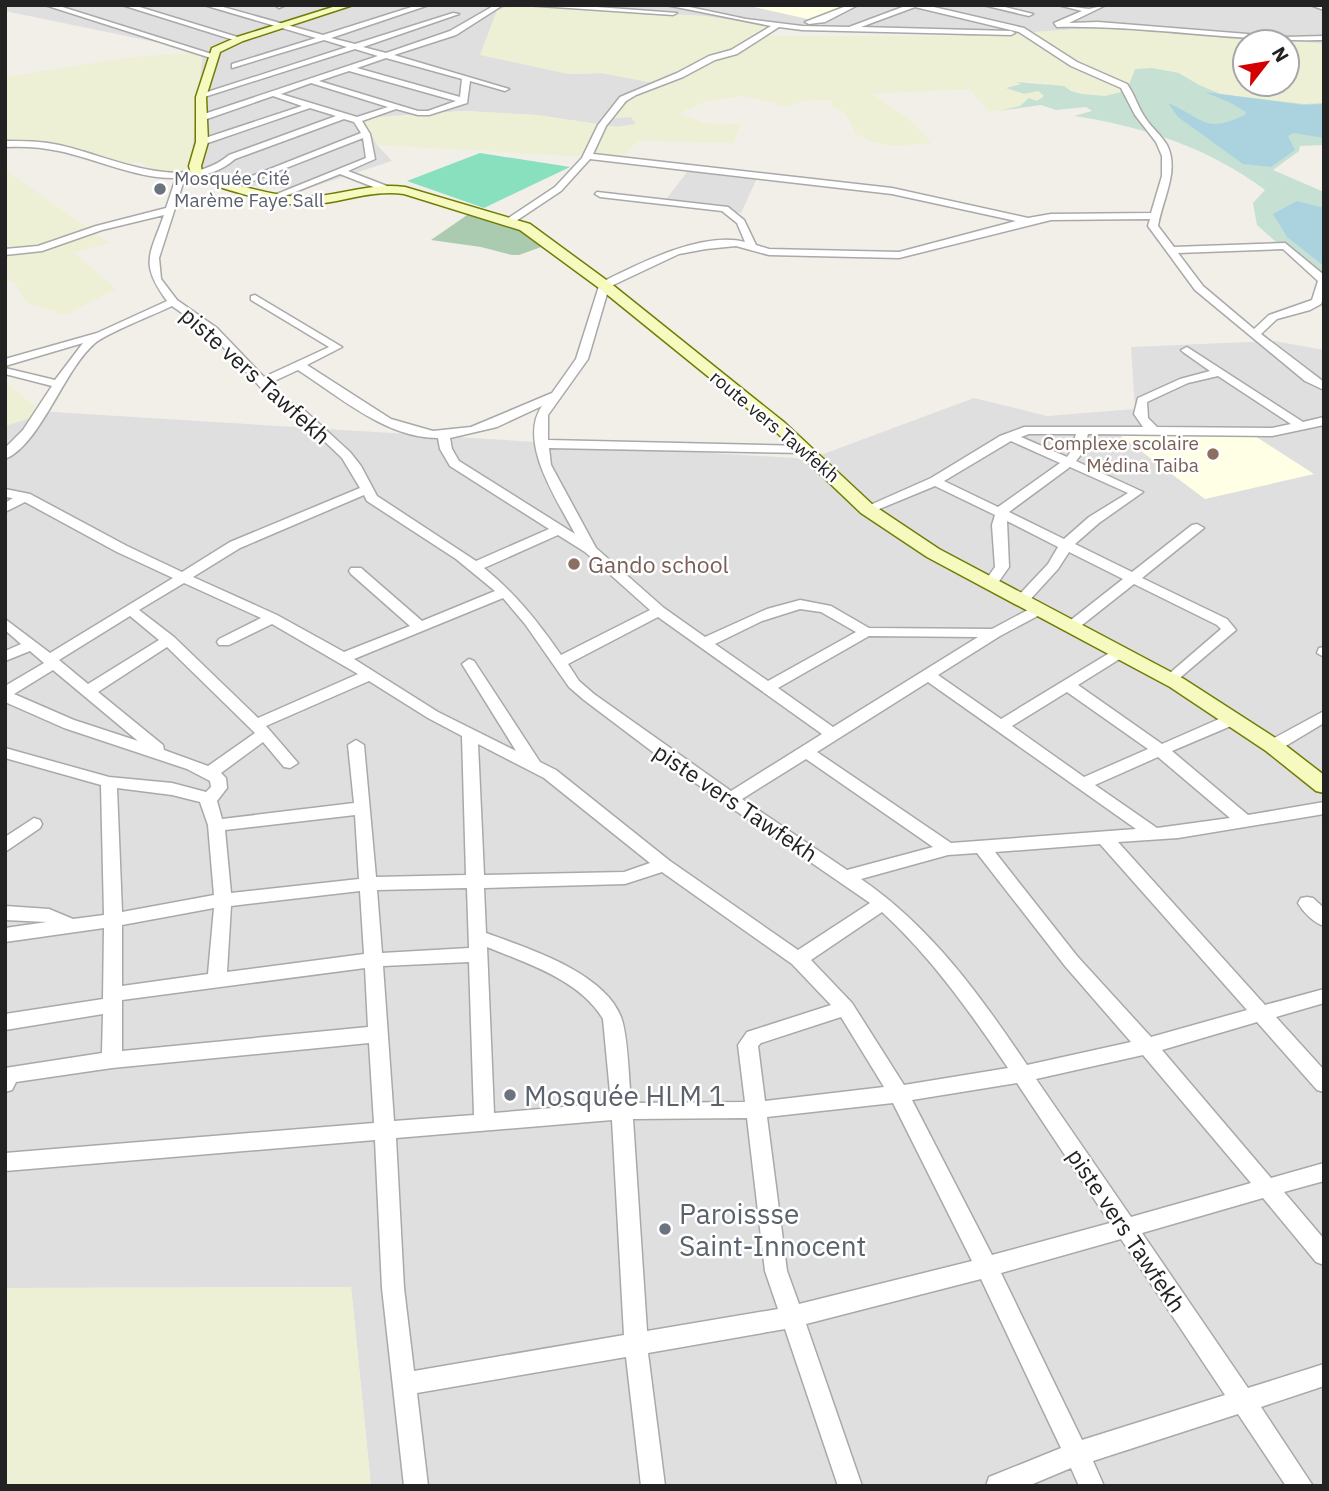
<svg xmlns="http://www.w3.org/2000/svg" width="1329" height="1491" font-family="'IBM Plex Sans',sans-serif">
<rect width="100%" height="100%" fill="#f2efe9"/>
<path fill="#e0dfdf" d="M5,5H1324V44L1125,26L974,36L770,26L704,16L519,6L568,74L602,73L660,84L612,118L631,117L637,124L617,127L537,115L463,111L365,118L377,145L392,161L303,190L178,180L199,51L5,11Z
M691,167L759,174L741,213L664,202Z
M1274,341L1324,350V1486H371L351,1287L5,1288V409L810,459L974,398L1047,416L1135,409L1131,347Z"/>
<path fill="#ffffe5" d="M745,5H848L812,20Z
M1117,433H1250L1314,474L1205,499Z"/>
<path fill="#eef0d5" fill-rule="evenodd" d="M509,6L704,16L770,26L760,36H974L1125,26L1324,44V103L1304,104L1221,94L1199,85L1179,73L1129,85L1121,92L1105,96L1082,94L1032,81L1007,88L1024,94L1038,91L1044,96L1037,101L1023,102L1020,106L998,111H988L969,89L872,94L913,122L932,143L893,146L873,142L856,134L845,113L831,107L832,100L806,101L785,106L742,96L708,101L680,113L703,123L741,124L733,143L638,141L621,159L377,145L363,119L463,111L537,115L617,127L636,124L631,117L611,118L637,93L659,84L602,73L568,74L480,55L497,10ZM1245,42H1287V84H1245Z
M203,52L190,169L177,174L151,170L141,162L129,164L77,150L5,143V77L131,57Z
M5,170L110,243L74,252L116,289L69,313L61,314L26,303L19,289L12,281L5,282Z
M5,381L44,414L5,426Z
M351,1287L371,1486H5V1288Z"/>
<path fill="#c6e0d4" d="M1152,68L1179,73L1199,85L1221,94L1304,104L1324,103V145L1300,146L1299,151L1273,170L1324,192V293L1313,275L1257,225L1253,203L1265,190C1210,148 1142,126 1074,116L1092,111L1086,107L1056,110L1041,105L998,111L1020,106L1029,98L1037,101L1044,96L1038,91L1024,94L1006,88L1021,84L1016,82L1064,86L1071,91L1082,94L1105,96L1121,92L1129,85L1135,69Z"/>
<path fill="#aacbaf" d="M470,213L524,231L544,246L519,255H512L481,247L431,240Z"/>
<path fill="#88e0be" d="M480,153L570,167L484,208L407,181Z"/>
<path fill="#aad3df" d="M1204,92L1304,105L1324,104V138L1294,133L1288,136L1295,150L1271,167L1243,164L1178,117L1168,103C1205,119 1204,134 1245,115L1246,112L1229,102Z
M1297,201L1324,208V266L1287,237L1273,214Z"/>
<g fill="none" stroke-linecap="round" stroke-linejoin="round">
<defs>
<path id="street" d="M45,5H56L218,56L211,58Z
M122,5H133L244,39L237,41Z
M204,5H216L323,35L418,5L426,6L331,38L355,44L453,13L459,14L363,47L386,53L450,31L495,5H503L456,35L394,55L509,89L505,91L470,81L467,103L429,115H418L396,109L362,121L370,134L375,159L348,171L387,186V190H381L340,174L280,198L272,196L366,158L363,138L232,189L224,187L361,133L354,122L344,119L235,159C221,171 204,177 185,177L159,258L161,279L177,300L217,328L264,377L329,347L251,300V296L255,295L342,347L307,365L391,419L433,431L471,427L552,393L576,359L600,283C638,264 702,231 745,242L737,223L722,211L600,197L595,194L597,192L728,207L744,220L756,245L769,249L899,252L1016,221L892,194L590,159L561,191L513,223H507V219L555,187L582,158L598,125L620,97L677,73L709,56L731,50L771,26L666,5H680L746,19L802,26L849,27L908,5H925L1024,28L1077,62L1127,84C1135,95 1138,108 1146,119C1152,128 1161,135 1167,145C1180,171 1162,200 1158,226L1174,247L1285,243L1324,275V296L1321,304L1310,310L1277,319L1261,334L1324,382V390L1305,381L1195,290L1148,226L1150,219L1051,220L899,258L769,255L736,246L706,249L679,254L609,287L588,359L548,415V440L808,446L810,449L804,453L549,448L551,465L596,548L664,608L705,637L767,609L800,600L831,606L869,628L992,629L1035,606H1045L1047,609L1045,612L1000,636L938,675L1001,719L1116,649H1126L1128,652L1126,655L1078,685L1162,744L1228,715H1238L1241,719L1238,723L1172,751L1248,815L1324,802V814L1178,838L1118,842L1265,1005L1324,989V1003L1276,1017L1324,1070V1092L1317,1090L1257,1022L1162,1050L1271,1178L1324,1163V1181L1284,1192L1324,1239V1265L1316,1262L1263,1198L1142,1233L1248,1388L1324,1364V1386L1261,1407L1313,1486H1286L1238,1414L1093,1461L1104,1486H1079L1071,1468L1028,1486H986L989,1477L1061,1448L981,1279L806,1324L862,1486H838L785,1329L648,1353L665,1486H641L626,1357L417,1393L428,1486H404L382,1288L375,1140L5,1171V1153L374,1123L369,1043L112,1068L16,1082L12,1090L5,1092V1068L102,1053L103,1014L5,1030V1014L103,999L104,928L5,942V928L47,922L5,920V906L49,909L73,919L104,915L101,785L5,758V748L109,777L172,783L206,792L211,787L210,781L187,769L64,728L5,702V686L44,663L30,651L5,661V651L21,644L5,630V619L50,653L173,578L117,552L25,502L5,512V503L13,498L5,497V489L30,494L127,546L182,572L230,542L360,488L342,458L295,413L275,403L209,332L172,306C154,315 106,333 94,344C64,370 40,445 5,459V448L23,430L52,386L5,374V368L55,380L83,343L5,366V359L97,333L167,301C139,263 150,255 164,215L102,230L42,251L5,255V249L38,246L96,226L166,208L176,178C137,179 97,159 59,151C41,147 24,146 5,147V141C24,141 41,141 59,145C110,156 182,195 229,155L336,116L310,108L202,145L198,142L199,140L302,106L273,96L204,120H198V116L378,56L355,49L198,99V95L347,47L324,40L232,68V64L316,38ZM915,7L1019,32L1071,66L1121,88L1135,115L1156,142L1162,156V176L1151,213L1051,214L1028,218L892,188L593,154L606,126L626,101L636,95L683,77L715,60L737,54L779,27L802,30L1011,35L1015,33L1011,31L861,27ZM386,58L462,79L460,97L357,68ZM349,71L456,101L428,111H418L319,81ZM311,83L388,107L357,117L281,94ZM1283,249L1318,281L1312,300L1269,315L1254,329L1203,286L1178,253ZM298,370C340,397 386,438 438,438L440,449L450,466L549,529L476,561L377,496L361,466L350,452L303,409L283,399L270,383ZM542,406C517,442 558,501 575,534L459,461L452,449L450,438L497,427ZM364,495L367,501L456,559L495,591L422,621L361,568H351L349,571L351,574L410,626L344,652L277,615L193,577L240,548ZM558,535L585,552L650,610L561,655C538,622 515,593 484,568ZM184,583L261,618L219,639L217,642L219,645H229L272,624L358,674L258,718L174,637L139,610ZM503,598L525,624L569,687L584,700L678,771L870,903L798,950L670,861L556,770L540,762L474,661L469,659L462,664L516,751L438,712L354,659ZM800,609L821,612L856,632L768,681L715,644L762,621ZM130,616L159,640L88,684L59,660ZM658,617L822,734L731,791L594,694L579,681L568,664ZM869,636L978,637L833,727L778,688ZM167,647L255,733L208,766L164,750L163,745L98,692ZM53,670L138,741L74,720L14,694ZM369,681L428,718L462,736L466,875L376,877L364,745L356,740L348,745L354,803L222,819L217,801L227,788L226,778L221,773L263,742L284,767L290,768L298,763L266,726ZM928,682L1136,829L951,843L817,752ZM1067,692L1148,749L1084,777L1012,726ZM478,744L544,778L650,863L624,872L484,875ZM1158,757L1230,818L1157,828L1095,785ZM806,759L933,847L847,870L742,799ZM117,788L172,795L200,802L208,825L214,895L122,912ZM355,815L359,879L231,893L225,830ZM1100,844L1247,1010L1151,1037L1077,956L995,852ZM977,853L1065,966L1131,1042L1027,1065C980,995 931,927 861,879L948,855ZM662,872L792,964L831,1005L747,1032L738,1045L745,1102L631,1103C629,1081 628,1035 621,1017C604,972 527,948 486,933L484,888L625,884ZM467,888L469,948L382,953L377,890ZM360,891L364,954L227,972L231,906ZM214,908L208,974L122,986V925ZM882,912C932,958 970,1012 1008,1068L904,1085L852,1003L811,960ZM487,947C526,963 580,980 603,1019L611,1103L494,1113ZM469,962L474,1115L394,1121L383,966ZM365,968L368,1027L122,1051V1000ZM841,1017L884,1087L765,1101L758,1046L761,1043ZM1143,1055L1251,1183L1131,1217L1036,1079ZM1017,1083L1110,1223L992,1255L912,1100ZM893,1103L972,1261L799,1304L787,1271L767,1117ZM747,1118L765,1271L778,1309L647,1331L633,1119ZM612,1120L624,1335L414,1371L404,1288L396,1138ZM1121,1239L1225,1395L1082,1440L1001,1273Z
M286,5L279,8L276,6V5Z
M525,5H570L677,13L673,15Z
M849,5H858L825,22L809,24L805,22Z
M983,5H997L1033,14L1029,16Z
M1058,5L1089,9L1106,5L1069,23L1098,22L1284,37L1324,36V40C1235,42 1146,25 1057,27L1054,23L1082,11Z
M1312,5L1324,6V10L1313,6Z
M1187,347L1303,422L1324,417V425L1272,436L1088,434L1083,452L1076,461L1143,492L1099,523L1075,544L1132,572L1192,525L1197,524L1204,528L1142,578L1227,619L1236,630L1175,682H1165L1163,679L1221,629L1217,625L1134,584L1077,629H1067L1065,626L1067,623L1123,579L1069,552L1058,569L1027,603H1017L1015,600L1017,597L1048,564L1058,547L1007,521L1009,567L995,587L990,588L983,584L995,567L992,525L995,515L935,486L872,512L867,513L861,509L931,478L1000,436L1024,427H1143L1134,414L1138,398L1180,379L1210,371L1183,352L1181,350ZM1218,376L1291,424L1272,428L1157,427L1148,418L1147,402L1188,383ZM1029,434H1076L1071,451L1067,457L1021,437ZM1011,441L1060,463L998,507L944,481ZM1070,467L1128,493L1089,517L1064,539L1009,512Z
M1324,647V657L1317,653L1319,648Z
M1324,711V723L1279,750H1267L1265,746L1267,742Z
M34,818L40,820L42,824L40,828L5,852V837Z
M1307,897L1313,898L1324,908V926C1314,923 1303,912 1298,903L1301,898Z"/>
<path id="secondary" d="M339,5H353L243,41L220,52L206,97L208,142L201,166L202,173C229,183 274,197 302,197C338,197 369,182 405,187L530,224L609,282L785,423L873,505L939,549L1184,679L1280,741L1324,775V793L1316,791L1266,751L1170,687L927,557L861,513L773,429L599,288L520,230L404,194C368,189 337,205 302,205C271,204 221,188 192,178L189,166L196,142V97L212,48L237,37Z"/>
</defs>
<use href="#street" stroke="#a9a9a9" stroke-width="3"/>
<use href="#secondary" stroke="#707d05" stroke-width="3"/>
<use href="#street" fill="#fff" fill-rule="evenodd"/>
<use href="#secondary" fill="#f7fabf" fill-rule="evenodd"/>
</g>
<g fill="#6b7280" stroke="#fff" stroke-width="2.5">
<circle cx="160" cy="189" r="7"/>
<circle cx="510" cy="1095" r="7"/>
<circle cx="665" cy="1229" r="7"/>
</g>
<g fill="#8d6e63" stroke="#fff" stroke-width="2.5">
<circle cx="1213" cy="454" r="7"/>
<circle cx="574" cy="564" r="7"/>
</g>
<g text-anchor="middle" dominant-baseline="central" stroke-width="5" stroke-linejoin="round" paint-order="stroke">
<g font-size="19" fill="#5b616d" stroke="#fff" text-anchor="start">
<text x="174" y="178">Mosquée Cité<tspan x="174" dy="22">Marème Faye Sall</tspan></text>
</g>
<g font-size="19" fill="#222" stroke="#fff">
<text transform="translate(775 426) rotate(40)">route vers Tawfekh</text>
</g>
<g font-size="19" fill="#785e54" stroke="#fff" text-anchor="end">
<text x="1199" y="443">Complexe scolaire<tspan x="1199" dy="22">Médina Taiba</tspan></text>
</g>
<g font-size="23" fill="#222" stroke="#fff">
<text transform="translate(256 375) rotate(42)">piste vers Tawfekh</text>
<text transform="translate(736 802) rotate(34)">piste vers Tawfekh</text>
<text transform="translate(1127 1230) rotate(56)">piste vers Tawfekh</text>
</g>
<g font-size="23" fill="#785e54" stroke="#fff" text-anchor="start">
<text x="588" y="564">Gando school</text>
</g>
<g font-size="28" fill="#5b616d" stroke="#fff" text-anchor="start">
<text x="524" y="1095">Mosquée HLM 1</text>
<text x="679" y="1213">Paroissse<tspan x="679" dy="32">Saint-Innocent</tspan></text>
</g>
</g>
<rect width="1329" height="1491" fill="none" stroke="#222222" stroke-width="14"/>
<g transform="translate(1266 63) rotate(59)"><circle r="33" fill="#ffffff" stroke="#a7a7a7" stroke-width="2"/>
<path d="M0-5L12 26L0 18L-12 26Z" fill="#d40000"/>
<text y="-10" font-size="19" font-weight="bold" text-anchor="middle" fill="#222222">N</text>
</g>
</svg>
